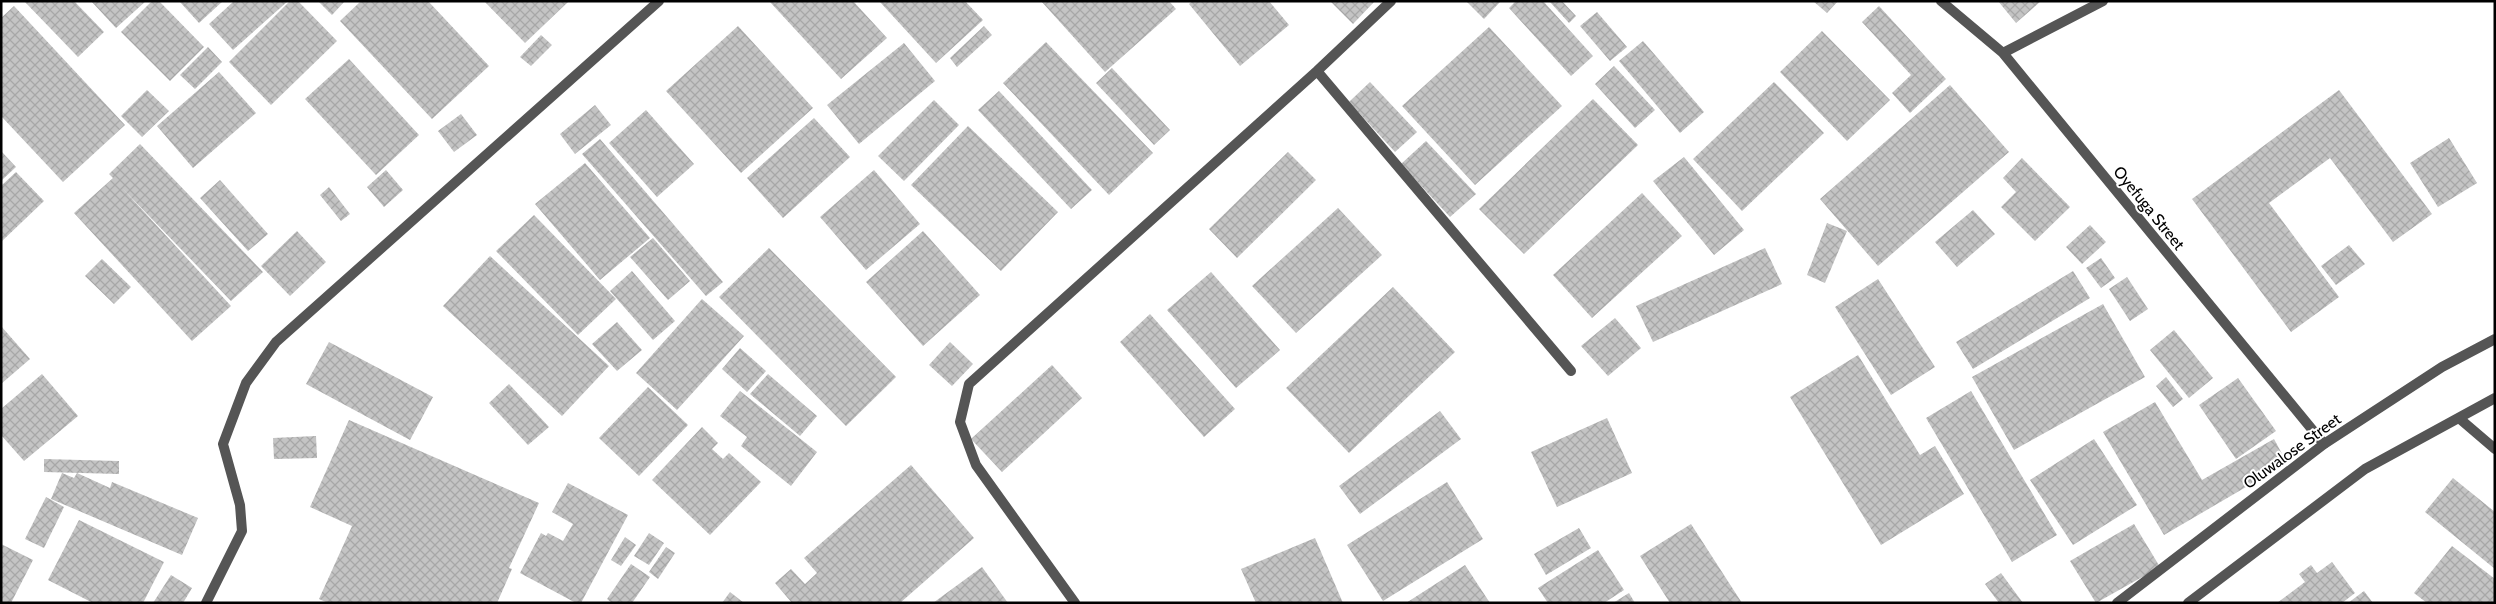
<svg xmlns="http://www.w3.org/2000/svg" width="2496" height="604" font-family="Cabin,sans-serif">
<defs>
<pattern id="building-cross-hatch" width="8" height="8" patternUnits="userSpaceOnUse" patternTransform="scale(1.25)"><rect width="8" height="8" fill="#c4c4c4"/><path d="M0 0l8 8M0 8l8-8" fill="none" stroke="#a7a7a7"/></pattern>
</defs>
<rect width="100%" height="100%" fill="#fff"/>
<path fill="url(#building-cross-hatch)" d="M24,1H74L104,32L78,57Z
M91,1H146L116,28Z
M152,1H159L204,47L170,81L121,32Z
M179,1H223L199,23Z
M234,1H288L233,50L209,24Z
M290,1H298L337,41L271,105L229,62Z
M318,1H345L332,15Z
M361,1H428L489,66L432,119L340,21Z
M484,1H567L568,2L525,43Z
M769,1H853L887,38L841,79Z
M879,1H965L983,20L936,63Z
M1041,1H1169L1176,9L1105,72Z
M1192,1H1269L1289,25L1240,66L1189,4Z
M1330,1H1375L1353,24Z
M1466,1H1501L1484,19Z
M1516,1H1543L1593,56L1571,76L1509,8Z
M1549,1H1562L1576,16L1569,23Z
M1813,1H1838L1827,13Z
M1998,1H2041L2016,23Z
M14,6L125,125L63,182L1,116V18Z
M1879,6L1946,79L1910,113L1892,93L1911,75L1862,22Z
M1597,12L1627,47L1610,61L1580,26Z
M738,26L813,108L741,173L666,91Z
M984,26L992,35L957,67L950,58Z
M1489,27L1562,106L1475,185L1402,106Z
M1822,31L1890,100L1847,141L1780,72Z
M541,35L552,45L531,66L520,57Z
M1643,41L1704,112L1680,133L1619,61Z
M1046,42L1153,153L1109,195L1003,83Z
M904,43L935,81L859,144L827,105Z
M208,47L222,62L195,89L180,75Z
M349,59L419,135L376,175L305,99Z
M1614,66L1655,110L1635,128L1595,84Z
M1112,68L1170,130L1154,145L1096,83Z
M219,72L256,113L193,168L157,126Z
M1370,82L1417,132L1395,152L1349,102Z
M1774,82L1824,133L1742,211L1693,159Z
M1950,85L2009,152L1878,266L1820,199Z
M147,90L169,111L142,137L121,116Z
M2339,90L2432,214L2393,242L2330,158L2269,203L2339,297L2291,332L2192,199Z
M999,91L1092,190L1071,209L978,110Z
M1593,99L1638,145L1524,254L1479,209Z
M934,100L959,125L904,181L878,156Z
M595,105L611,125L575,154L560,134Z
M646,110L694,164L657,197L609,143Z
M461,114L477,135L454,152L438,131Z
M814,118L850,157L783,218L747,178Z
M968,126L1058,212L1001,271L911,185Z
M2449,138L2477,183L2438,207L2410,163Z
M600,139L723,282L706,296L582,154Z
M1426,141L1476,194L1450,217L1401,164Z
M140,144L263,272L231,301L122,188L231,306L192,341L74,213L113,178L109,174Z
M1,151L16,167L1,181Z
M1288,152L1316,180L1237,258L1209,229Z
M1684,157L1744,230L1714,255L1653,181Z
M2022,158L2070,207L2035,241L2001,207L2016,192L2003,178Z
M585,163L650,238L600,280L535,204Z
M386,170L403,190L384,207L367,187Z
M874,170L920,224L866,270L820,217Z
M16,172L44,201L1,242V186Z
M220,180L268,234L248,251L200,198Z
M329,187L350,214L341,221L320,195Z
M1642,193L1682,236L1592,318L1553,275Z
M1338,208L1382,255L1296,333L1252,286Z
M1973,210L1995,234L1957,267L1935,242Z
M534,215L616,299L578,335L496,251Z
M1827,223L1847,231L1825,283L1807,275Z
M2090,225L2106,242L2082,264L2066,247Z
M297,231L326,262L290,296L261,266Z
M923,231L980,295L923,346L866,282Z
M653,238L690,281L668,300L630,257Z
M2349,245L2365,264L2336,285L2321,266Z
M769,248L896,377L846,426L719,297Z
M1765,248L1782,284L1653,342L1636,306Z
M490,256L609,366L562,416L443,306Z
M2101,258L2115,278L2101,288L2086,268Z
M102,259L131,287L114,304L85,276Z
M632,271L675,321L653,340L610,291Z
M2073,271L2090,298L1973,369L1956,342Z
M1211,272L1280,350L1236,388L1167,310Z
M2127,277L2148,309L2130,321L2109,289Z
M1878,279L1935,367L1891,395L1835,307Z
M1393,287L1455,352L1349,453L1286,388Z
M702,299L744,336L677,410L636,373Z
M2103,304L2145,377L2014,450L1972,377Z
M1150,314L1235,409L1204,437L1120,342Z
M1615,318L1641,348L1608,376L1581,346Z
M617,322L642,350L617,371L592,344Z
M1,326L30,359L1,384Z
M2174,330L2213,378L2189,398L2150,350Z
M329,342L433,397L410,440L306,384Z
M950,342L973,364L952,386L929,365Z
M740,348L766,371L747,392L722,369Z
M1858,355L1920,455L1935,446L1964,494L1881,545L1790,397Z
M1052,365L1082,398L1002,472L971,439Z
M42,374L78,416L24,461L1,435V409Z
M768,374L817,416L800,436L750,394Z
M2166,377L2183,399L2173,407L2156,386Z
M2238,378L2276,431L2236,459L2199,405Z
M509,384L549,427L528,445L489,403Z
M648,387L688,425L639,476L599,438Z
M740,391L817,452L791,486L741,446L747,437L720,416Z
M1971,391L2057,535L2012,562L1926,418Z
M2155,402L2202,480L2274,439L2287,463L2164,535L2103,432Z
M1440,411L1461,439L1360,514L1339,486Z
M1607,418L1632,473L1557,507L1531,452Z
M349,420L539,503L509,568L512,569L497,603H328L319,599L352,526L310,507Z
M702,427L718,443L712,449L723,459L729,453L761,482L710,535L652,480Z
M316,436L317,458L274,459L273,438Z
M2094,439L2137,505L2073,545L2030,480Z
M44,459L119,461V474L44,472Z
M911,465L974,538L900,603H792L775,583L791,569L805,584L817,573L804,558Z
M62,473L74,478L77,473L110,488L112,482L198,518L182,555L51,499Z
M2453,478L2495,512V569L2425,512Z
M1447,482L1483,539L1383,601L1347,545Z
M568,483L628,515L581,603H576L520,573L541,533L546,536L548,533L563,541L573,524L552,512Z
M46,497L64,507L44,548L25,539Z
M79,520L164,562L143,603H93L48,580Z
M1691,524L1742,603H1670L1640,556Z
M2134,524L2160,567L2096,603L2070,561Z
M1579,528L1591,548L1546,575L1534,554Z
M649,533L664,543L649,565L634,556Z
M625,537L636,545L621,566L611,560Z
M1315,538L1343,603H1256L1241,569Z
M1,544L33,560L11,603H1Z
M2452,546L2495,579V603H2427L2414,593Z
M666,547L675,553L658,579L649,572Z
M1598,550L1624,590L1604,603H1548L1538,588Z
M2332,562L2355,593L2342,603H2277L2305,582L2299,574L2311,565L2317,573Z
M631,564L650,577L632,603H612L607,599Z
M1465,565L1490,603H1406Z
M982,567L1008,603H933Z
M2001,573L2023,603H1999L1985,584Z
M171,575L192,588L183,603H153Z
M2364,591L2373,603H2348Z
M730,592L744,603H722Z
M1629,593L1635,603H1613Z"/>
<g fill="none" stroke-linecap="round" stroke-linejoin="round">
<path stroke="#555" stroke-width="10" d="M1941,1L2003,53L2324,444
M2003,53L2103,1
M1317,71L1571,371
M2460,419L2495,449
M206,603L242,531L240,505L223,444L246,383L276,342L659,1
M1075,603L976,465L960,422L969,384L1317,71L1391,1"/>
<path stroke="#555" stroke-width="10" d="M2117,603L2324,444L2442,367L2495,339
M2188,603L2365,469L2495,398"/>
</g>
<g text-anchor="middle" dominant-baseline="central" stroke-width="4" stroke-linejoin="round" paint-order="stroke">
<g font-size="16" fill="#000" stroke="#fff">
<text transform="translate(2149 208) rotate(51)">Oyefuga Street</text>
<text transform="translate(2292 451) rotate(-36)">Oluwalose Street</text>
</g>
</g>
<rect width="2496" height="604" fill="none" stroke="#000000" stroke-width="5"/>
</svg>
